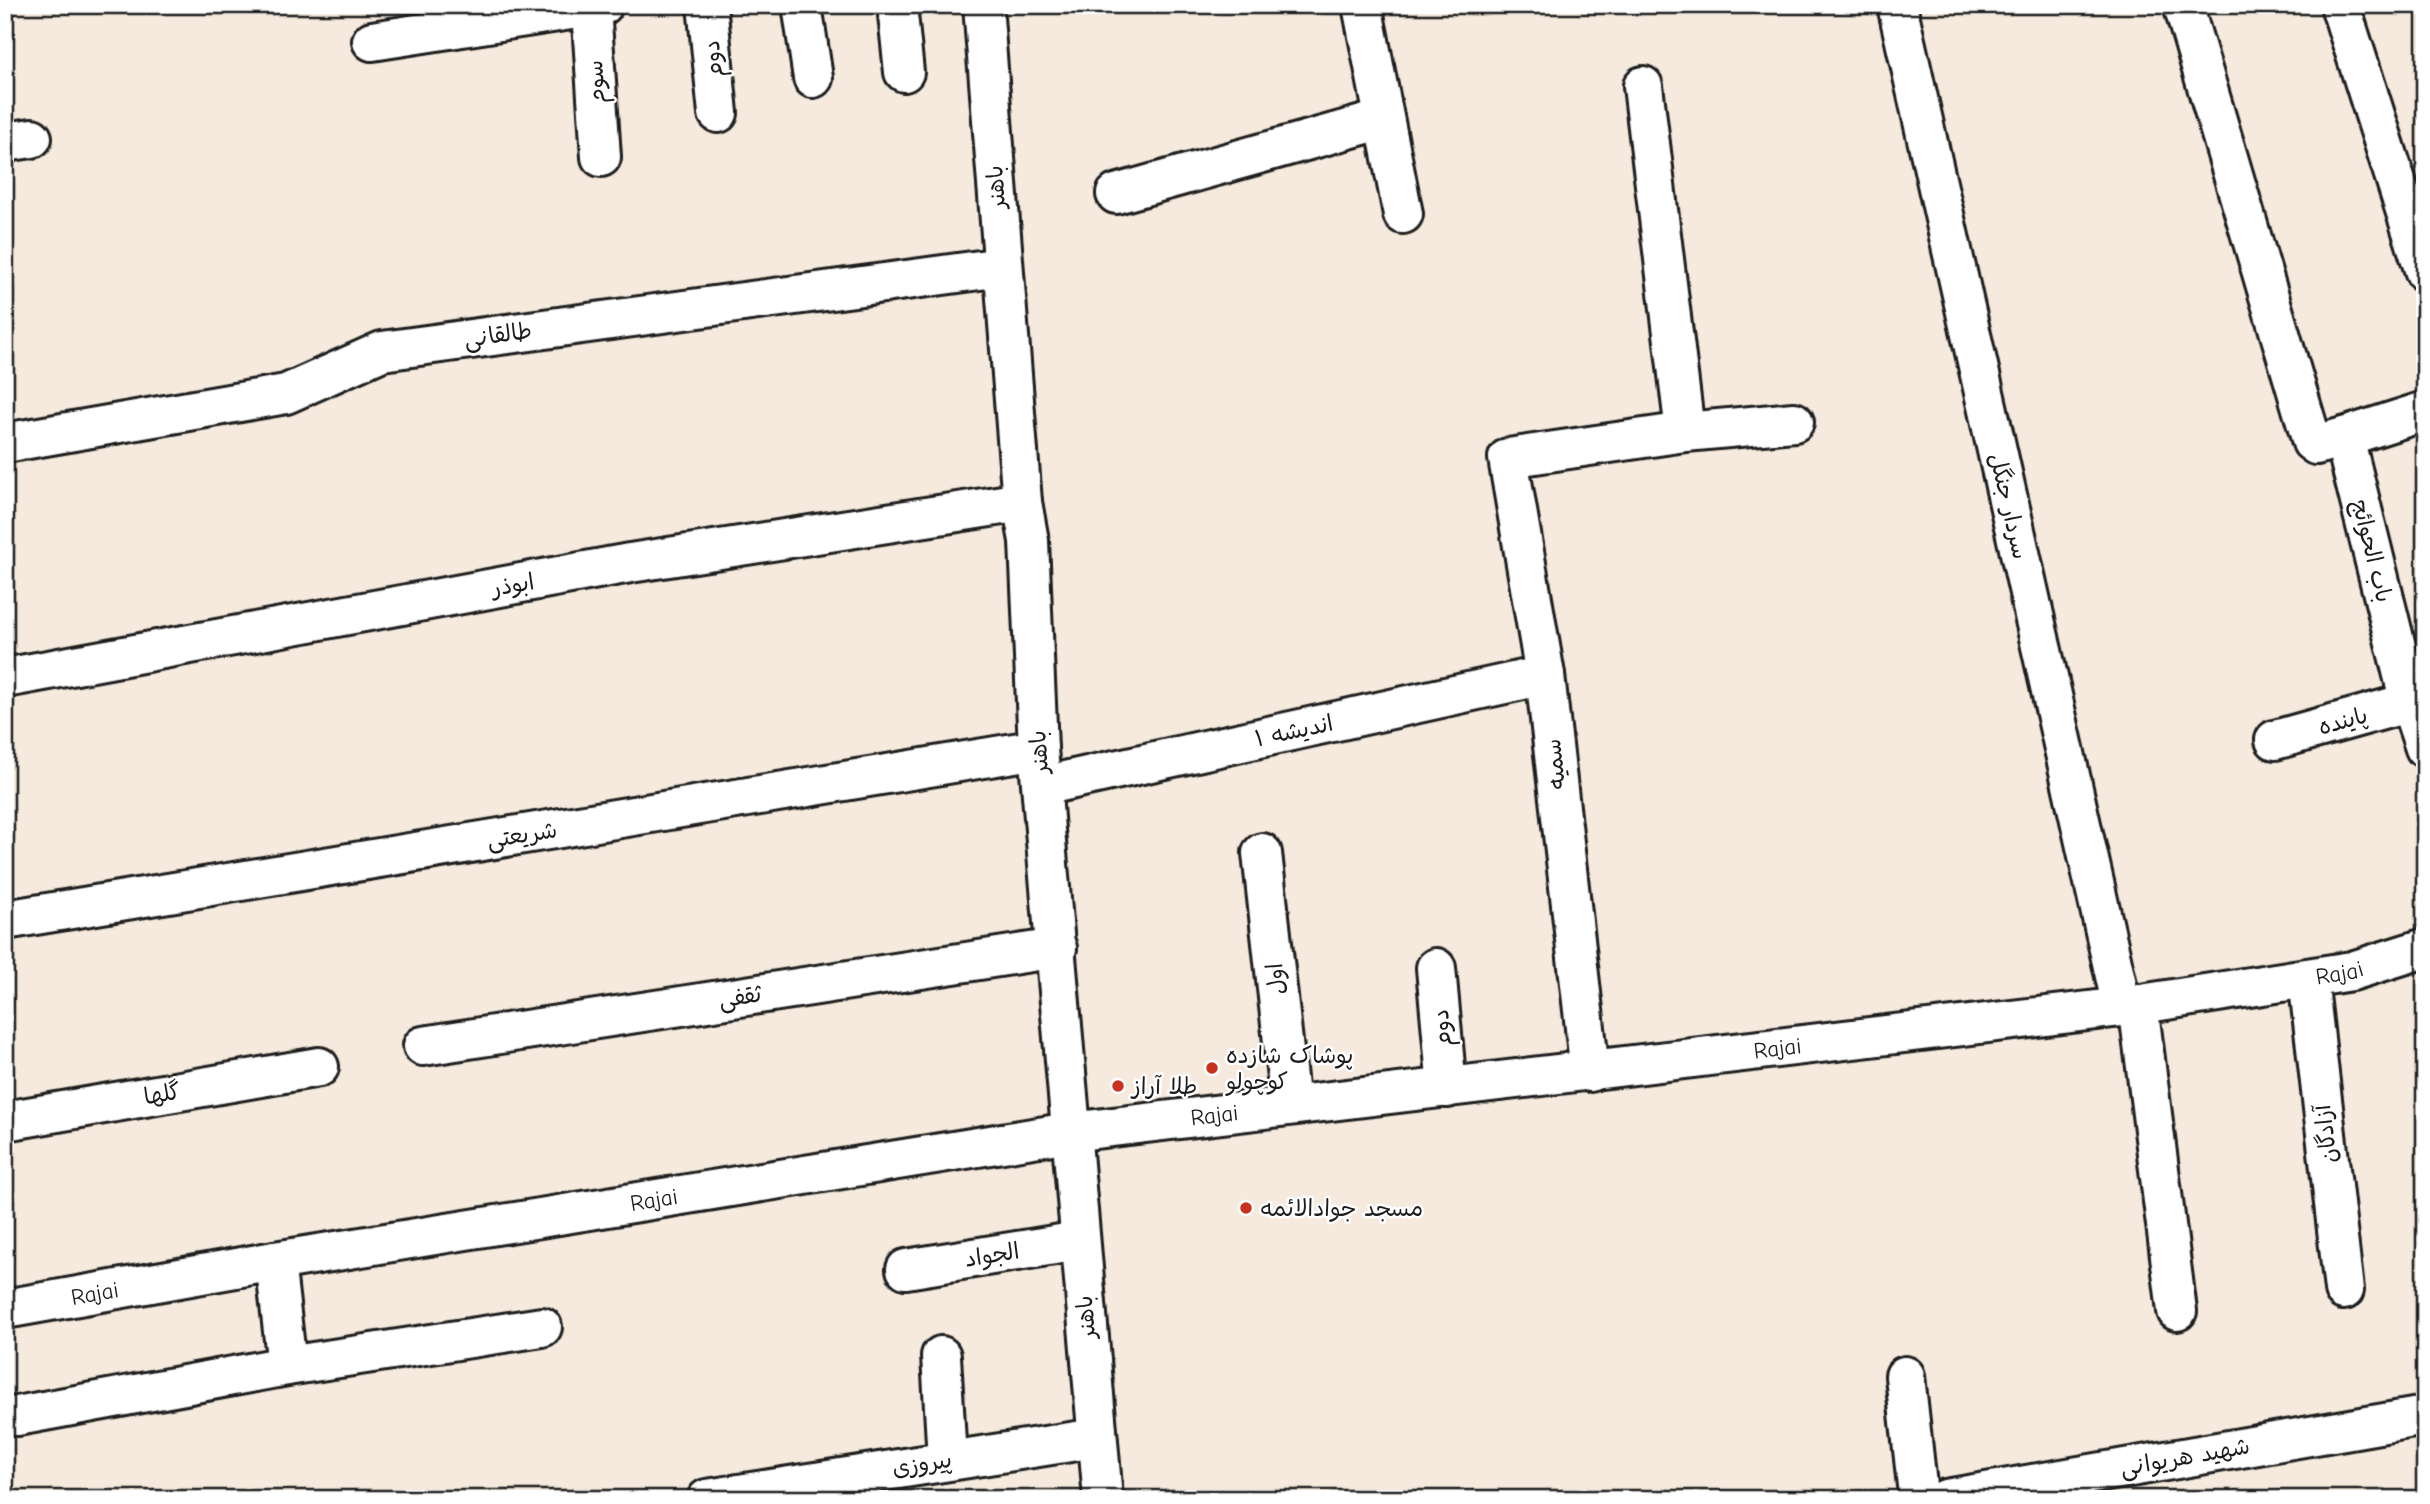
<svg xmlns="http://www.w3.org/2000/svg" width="2430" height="1504" font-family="'Comic Neue','Playpen Sans Arabic',sans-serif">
<rect width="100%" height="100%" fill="#f5eadd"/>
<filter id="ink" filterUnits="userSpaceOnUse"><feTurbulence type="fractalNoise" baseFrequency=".0143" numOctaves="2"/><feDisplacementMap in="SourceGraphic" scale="14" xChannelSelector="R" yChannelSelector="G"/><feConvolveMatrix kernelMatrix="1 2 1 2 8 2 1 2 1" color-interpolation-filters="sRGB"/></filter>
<g filter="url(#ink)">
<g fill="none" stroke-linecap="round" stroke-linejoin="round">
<defs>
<g id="street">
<path d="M707,5L718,113"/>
<path d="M802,5L813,78"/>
<path d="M897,5L904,72"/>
<path d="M1362,5L1403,214"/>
<path d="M1897,5L2122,1007"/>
<path d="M2183,5L2312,442L2316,445L2344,437"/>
<path d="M2340,5L2425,272"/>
<path d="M591,7L601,157"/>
<path d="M372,41L603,5"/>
<path d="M1643,86L1685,432"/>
<path d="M5,142L32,138"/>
<path d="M1116,194L1384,119"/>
<path d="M2425,411L2344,437L2410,703L2425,748"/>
<path d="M5,443L286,394L382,351L1002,267"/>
<path d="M5,678L630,563L1022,502"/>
<path d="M2275,740L2425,698"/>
<path d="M1042,786L1545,675"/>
<path d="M1262,853L1290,1105"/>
<path d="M5,920L1038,749"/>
<path d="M1436,968L1447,1088"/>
<path d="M2308,978L2344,1290"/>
<path d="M2138,1004L2177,1311"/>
<path d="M423,1046L1057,948"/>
<path d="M1590,1072L1545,675L1508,458L1685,432L1794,422"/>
<path d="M5,1121L319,1067"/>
<path d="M275,1261L287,1366"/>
<path d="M906,1269L1079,1241"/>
<path id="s1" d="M5,1309L275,1261L1070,1132L2122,1007L2352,971L2425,948"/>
<path d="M941,1356L947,1460"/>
<path d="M1905,1376L1918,1495"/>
<path d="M17,1416L287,1366L542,1327"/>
<path d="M707,1499L1096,1438"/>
<path d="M1946,1499L2425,1416"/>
</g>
<path id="secondary" d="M983,5L1022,502L1029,541L1038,749L1103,1499"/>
</defs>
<use href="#street" stroke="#1c1c1c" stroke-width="44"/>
<use href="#secondary" stroke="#1c1c1c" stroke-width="44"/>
<use href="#street" stroke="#fff" stroke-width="38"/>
<use href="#secondary" stroke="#fff" stroke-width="38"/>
</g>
</g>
<g fill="#c8321e" stroke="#fff" stroke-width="2.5">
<circle cx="1212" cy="1068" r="7"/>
<circle cx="1118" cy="1086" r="7"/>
<circle cx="1246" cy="1208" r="7"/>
</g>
<g text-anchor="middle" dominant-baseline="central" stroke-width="5" stroke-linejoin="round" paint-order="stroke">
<g font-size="23" fill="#1c1c1c" stroke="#fff">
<text transform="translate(713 59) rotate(-96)">دوم</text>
<text transform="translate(596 82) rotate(-94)">سوم</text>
<text transform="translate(996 187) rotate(-94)">باهنر</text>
<text transform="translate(498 335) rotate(-8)">طالقانی</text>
<text transform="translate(2009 506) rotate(77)">سردار جنگل</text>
<text transform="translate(2372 551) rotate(76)">باب الحوائج</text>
<text transform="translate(513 585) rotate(-10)">ابوذر</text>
<text transform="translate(2343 721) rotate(-15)">پاینده</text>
<text transform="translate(1294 731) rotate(-12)">اندیشه ۱</text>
<text transform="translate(1039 752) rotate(-94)">باهنر</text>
<text transform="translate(1555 764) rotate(-96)">سمیه</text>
<text transform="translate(522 835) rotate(-9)">شریعتی</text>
<text stroke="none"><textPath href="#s1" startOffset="2359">Rajai</textPath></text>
<text transform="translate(1276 979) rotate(-96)">اول</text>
<text transform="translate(740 997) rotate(-9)">ثقفی</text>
<text transform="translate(1442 1028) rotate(-95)">دوم</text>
<text stroke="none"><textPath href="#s1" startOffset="1792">Rajai</textPath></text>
<text transform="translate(162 1094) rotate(-10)">گلها</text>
<text stroke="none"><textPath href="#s1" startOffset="1225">Rajai</textPath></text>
<text transform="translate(2326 1134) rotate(-97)">آزادگان</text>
<text stroke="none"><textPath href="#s1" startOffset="658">Rajai</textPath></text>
<text transform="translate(992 1255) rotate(-9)">الجواد</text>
<text stroke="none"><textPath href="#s1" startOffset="91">Rajai</textPath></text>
<text transform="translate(1086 1317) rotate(-95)">باهنر</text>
<text transform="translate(2185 1457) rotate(-10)">شهید هریوانی</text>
<text transform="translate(922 1464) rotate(-9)">پیروزی</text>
</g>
<g font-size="23" fill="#1c1c1c" stroke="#fff" text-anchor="start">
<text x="1226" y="1055">پوشاک شازده<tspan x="1226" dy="26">کوچولو</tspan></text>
<text x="1132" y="1086">طلا آراز</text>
<text x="1260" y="1208">مسجد جوادالائمه</text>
</g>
</g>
<rect width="2430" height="1504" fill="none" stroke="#fff" stroke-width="28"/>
<rect x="14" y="14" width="2402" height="1476" fill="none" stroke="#1c1c1c" stroke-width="2.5" filter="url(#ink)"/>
</svg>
